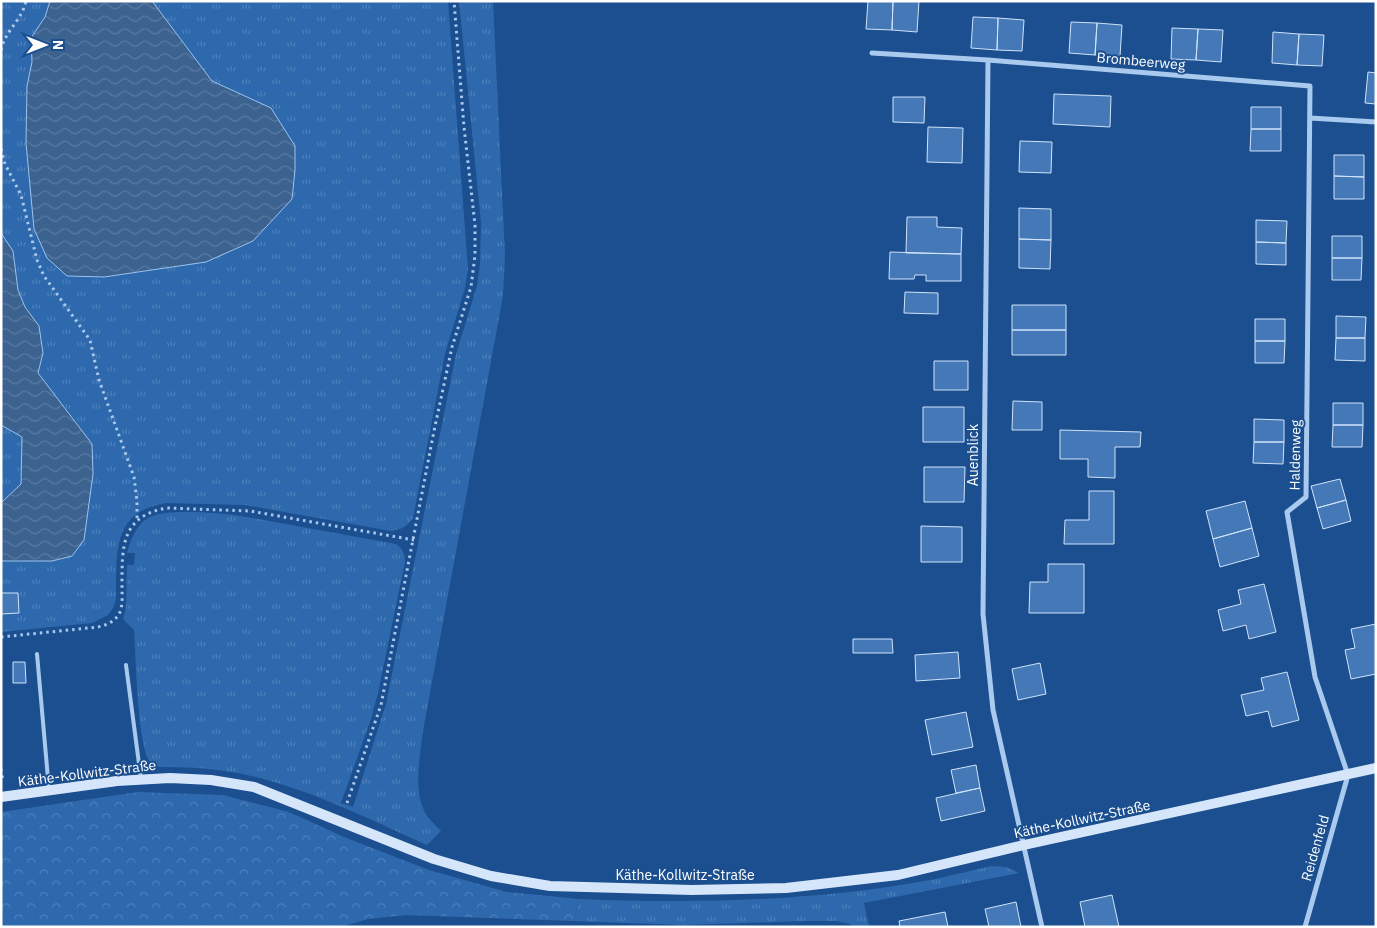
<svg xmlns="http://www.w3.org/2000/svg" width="1377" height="928" font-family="'IBM Plex Sans',sans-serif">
<defs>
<pattern id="grass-tufts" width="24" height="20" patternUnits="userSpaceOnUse" patternTransform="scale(1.25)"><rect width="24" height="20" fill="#2e69ad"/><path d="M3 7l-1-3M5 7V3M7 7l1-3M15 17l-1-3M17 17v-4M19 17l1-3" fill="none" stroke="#4d80b9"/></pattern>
<pattern id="forest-crowns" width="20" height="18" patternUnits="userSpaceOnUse" patternTransform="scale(1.25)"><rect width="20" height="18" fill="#2e69ad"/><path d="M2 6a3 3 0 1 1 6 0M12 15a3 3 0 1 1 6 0" fill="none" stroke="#4d80b9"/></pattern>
<pattern id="water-waves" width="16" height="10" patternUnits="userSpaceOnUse" patternTransform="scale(1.25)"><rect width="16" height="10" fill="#3c6290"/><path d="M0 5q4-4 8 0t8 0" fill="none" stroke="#597aa1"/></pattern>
</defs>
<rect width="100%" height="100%" fill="#1b4f8f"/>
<path fill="url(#grass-tufts)" d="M1,1H50L45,17L31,38L32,62L27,86L26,143L29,165L67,276L103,277L206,262L253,241L271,108L212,81L152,1H448L468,269L465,288L445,354L413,518C407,527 402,529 391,531L245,505L167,503C110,511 117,555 116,599L113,608L108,615L92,623L1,632V561H52L44,382L38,373L43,353L39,326L25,307L18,289L13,251L1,233Z
M459,1H493L505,255L503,296L423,731C420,758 412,792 427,816C431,821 436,826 441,831L427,845C366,818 304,786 238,773C216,769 193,767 170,767C164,767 156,768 152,764C137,753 136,652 134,630L123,619L126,609L127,565H134L135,553H127C131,539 137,522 152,516C171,509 220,513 241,516L396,544C403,549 405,554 405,562L378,693L371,719L341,803L353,807L386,704L456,354L477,286L480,265L481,223Z
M1,425L22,437L21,484L1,503Z
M991,866L1006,867L1019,873L864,903L869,927H854L850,924L836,921H805L683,925L574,921L579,899C698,904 819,901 936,879C954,875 973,870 991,866Z"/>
<path fill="url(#forest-crowns)" d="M138,792L223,795L289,812L344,837L429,870L507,892L579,899L574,921L406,915L368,919L341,927H1V812Z"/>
<path fill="url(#water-waves)" stroke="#9cc4f0" d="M50,1H152L212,81L271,108L295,146V170L292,199L253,241L206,262L104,277L67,276L47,258L34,229L26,143L27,86L32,62L31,38L45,17Z
M1,233L13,251L18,290L25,307L39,326L43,353L38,373L92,444L93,474L84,540L72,556L52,561H1V503L21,484L22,437L1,425Z"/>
<path fill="#4478b7" stroke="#cfe3fa" d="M868,1H893L892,30L866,29Z
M893,1H919L917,32L892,30Z
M973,17L998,18L997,50L971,48Z
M998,18L1024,20L1022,51L997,50Z
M1071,22L1097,23L1095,55L1069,53Z
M1097,23L1122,25L1120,56L1095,55Z
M1172,28L1198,29L1196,60L1171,59Z
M1198,29L1223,30L1221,62L1196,60Z
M1273,32L1299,34L1297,65L1272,63Z
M1299,34L1324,35L1322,66L1297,65Z
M1368,72L1376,73V104L1365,103Z
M1054,94L1111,96L1110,127L1053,124Z
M893,97H925L924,123L893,122Z
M1251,107H1281V129H1251Z
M928,127L963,128L962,163L927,162Z
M1251,129H1281V151H1250Z
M1020,141L1052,142L1051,173L1019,172Z
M1334,155H1364V177L1334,176Z
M1334,176L1364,177V199H1334Z
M1019,208L1051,209V240L1019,239Z
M907,217H937V227L962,228L961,254L906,253Z
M1256,220L1287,221L1286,243L1256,242Z
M1332,236H1362V258H1332Z
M1019,239L1051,240L1050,269L1019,268Z
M1256,242L1286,243V265L1256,264Z
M890,252L961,254V281H926V275H915L914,279H889Z
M1332,258H1362L1361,280H1332Z
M905,292L938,293V314L904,313Z
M1012,305H1066V330H1012Z
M1336,316L1366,317L1365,338H1336Z
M1255,319H1285V341H1255Z
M1012,330H1066V355H1012Z
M1336,338H1365V361L1335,360Z
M1255,341H1285L1284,363H1255Z
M934,361H968V390H934Z
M1013,401L1042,402V430H1012Z
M1333,403H1363V425H1333Z
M923,407H964V442H923Z
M1254,419L1284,420V442H1254Z
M1333,425H1363L1362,447H1332Z
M1060,430L1141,432L1140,447H1115V478L1088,477V459H1060Z
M1254,442H1284L1283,464L1253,463Z
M924,467H965L964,502H924Z
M1340,479L1346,500L1317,508L1311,486Z
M1089,491H1114V544H1064L1065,520H1089Z
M1346,500L1351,521L1323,529L1317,508Z
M1245,501L1252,528L1213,539L1206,511Z
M921,526L962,527V562H921Z
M1252,528L1259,556L1220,567L1213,539Z
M1048,564H1084V613H1029L1030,582H1048Z
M1264,584L1276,632L1249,639L1246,625L1223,631L1218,610L1241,604L1238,590Z
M1,593H18L19,613L1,614Z
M1376,624V674L1351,679L1345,650L1355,648L1351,629Z
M853,639H892L893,653H853Z
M958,652L960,678L916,681L915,655Z
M13,662H25L26,683H13Z
M1040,663L1046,694L1018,700L1012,669Z
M1287,672L1299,720L1272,727L1268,711L1246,716L1241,695L1264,690L1261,678Z
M966,712L973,747L932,755L925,720Z
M976,765L980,788L956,793L951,770Z
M980,788L985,811L941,821L936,798Z
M1112,895L1119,927H1085L1080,902Z
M1016,902L1021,927H989L985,909Z
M945,912L948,927H900L899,921Z"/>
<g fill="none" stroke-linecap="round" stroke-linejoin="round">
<path stroke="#a9c9ee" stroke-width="3" stroke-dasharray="2.5 4" stroke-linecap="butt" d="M1,50C5,31 22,20 26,1
M1,149L5,164L21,195L37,260L44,276L90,340L99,380L134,477L137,501V522
M1,637L98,627C107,625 116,621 120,612C123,604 122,594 122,585C122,547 121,516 167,508L250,511L414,540
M1,769L3,781
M347,803L381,705L434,431L452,347L471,287L475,255V225L464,127L454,1"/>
<path stroke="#a9c9ee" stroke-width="4" d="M37,654L49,790
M126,665L141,779"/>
<path stroke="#a9c9ee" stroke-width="5" d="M872,53L988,60L1310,86L1306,497L1287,512L1315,677L1348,775L1305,927
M988,60L983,614L993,710L1042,927
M1310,118L1376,122"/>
<path stroke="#d6e6fa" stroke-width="10" d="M1,797L117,781L170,778L211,780L254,787L434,859L491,876L550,886L692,890L786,888L898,875L1024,845L1376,768"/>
</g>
<g text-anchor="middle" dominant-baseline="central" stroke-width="4" stroke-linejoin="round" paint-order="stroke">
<g font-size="14" fill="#fff" stroke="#1b4f8f">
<text transform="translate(1141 61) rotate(5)">Brombeerweg</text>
<text transform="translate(973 455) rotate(-90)">Auenblick</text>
<text transform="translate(1295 455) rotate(-89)">Haldenweg</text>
<text transform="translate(87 773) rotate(-7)">Käthe-Kollwitz-Straße</text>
<text transform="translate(1082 819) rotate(-12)">Käthe-Kollwitz-Straße</text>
<text transform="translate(1315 848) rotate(-74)">Reidenfeld</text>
<text x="685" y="875">Käthe-Kollwitz-Straße</text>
</g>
</g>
<rect width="1377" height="928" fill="none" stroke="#ffffff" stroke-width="5"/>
<g transform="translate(45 45) rotate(90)" stroke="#1b4f8f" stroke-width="4" paint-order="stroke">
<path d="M0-4L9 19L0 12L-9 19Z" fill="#ffffff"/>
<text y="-8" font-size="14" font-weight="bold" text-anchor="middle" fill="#ffffff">N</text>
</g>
</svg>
